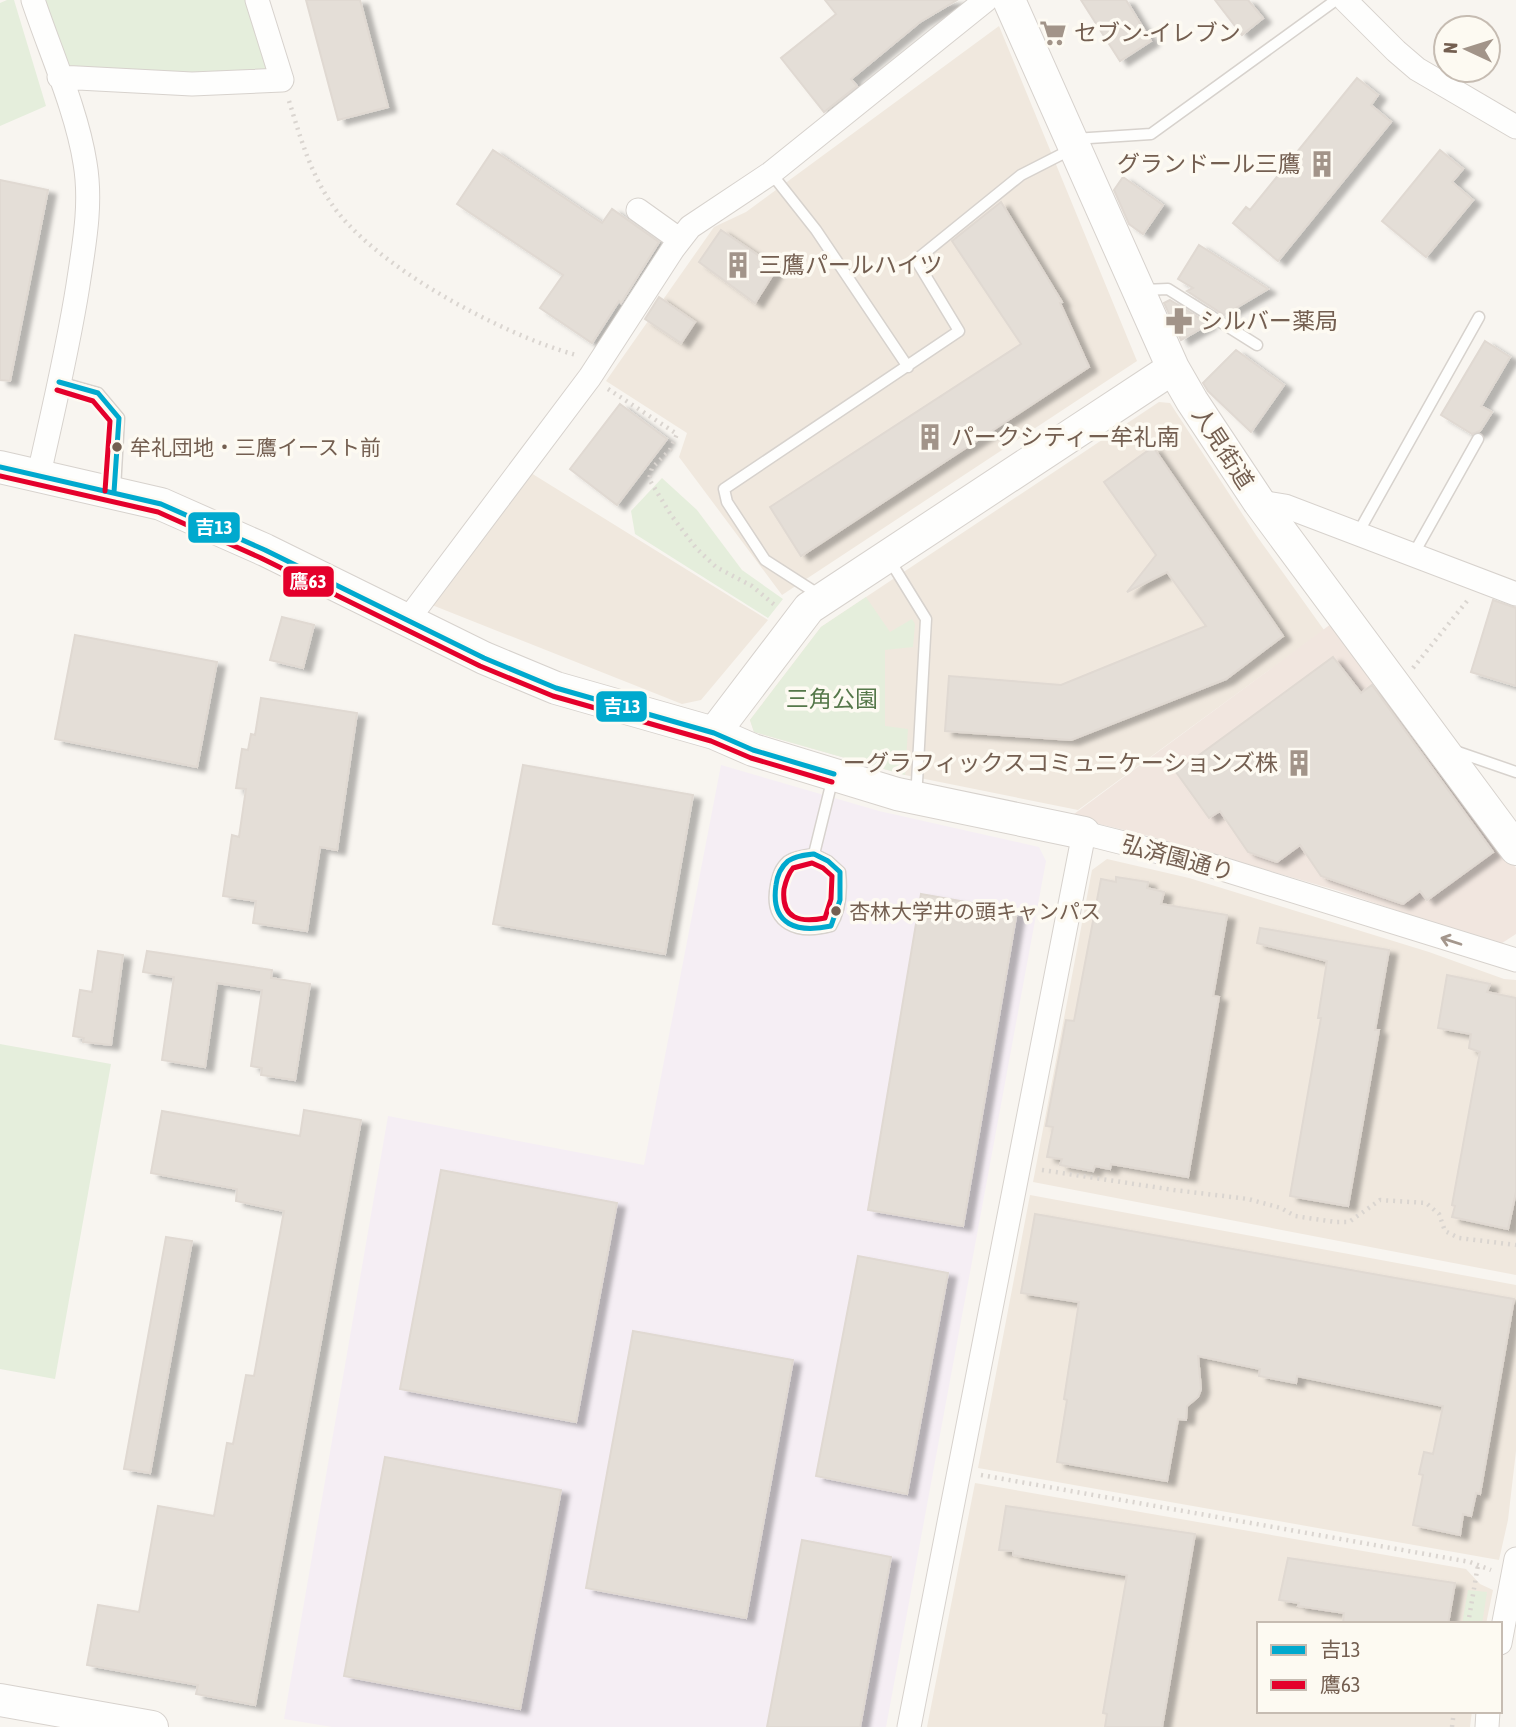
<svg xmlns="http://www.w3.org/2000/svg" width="1516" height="1727" font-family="'Asap Condensed','Noto Sans JP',sans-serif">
<defs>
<filter id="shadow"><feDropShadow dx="8" dy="4.5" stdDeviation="2" flood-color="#0004"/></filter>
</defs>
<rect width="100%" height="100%" fill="#f8f5f0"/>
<path fill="#f0e8de" d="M999,26L1137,361L782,595L679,457L687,433L606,381L714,227L746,212Z
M1159,402L1170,403L1256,535L1324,630L1078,810L905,775L754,732L750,720L821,627Z
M531,473L768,620L701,700L682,704L432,605Z
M1107,859L1189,878L1429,952L1504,979L1516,980V1275L1033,1182L1092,870Z
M1030,1195L1516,1285V1451L1508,1520L1499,1560L978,1468Z
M975,1483L1466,1569L1480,1584L1493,1590L1486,1624H1259V1711H1472L1470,1727H927Z"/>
<path fill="#f1e6df" d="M1331,624L1337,626L1516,868V934L1499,945L1339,891L1149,836L1070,817Z"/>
<path fill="#f5eef4" d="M721,765L879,811L1039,847L1046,861L886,1727H332L284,1719L388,1116L644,1165Z"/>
<path fill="#e5eedc" d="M7,0H14L46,106L0,126V3Z
M42,0H250L273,75L68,69Z
M662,478L697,510L742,570L783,599L768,618L635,534L631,511Z
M866,597L890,632L912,619L915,624L913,647L885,650V726L908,729L905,775L754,732L750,720L821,627Z
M0,1044L111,1064L55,1379L0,1369Z
M1468,1590L1487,1592L1482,1624H1462Z"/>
<path fill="#e4ded7" stroke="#e0d9d2" stroke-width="2" filter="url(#shadow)" d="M306,0H360L388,107L338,120Z
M825,0H957L920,22L851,79L857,86L824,112L781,58L836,14Z
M1081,0H1126L1151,41L1120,61Z
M1215,0H1248L1263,18L1242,35Z
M1357,78L1378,95L1371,105L1391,122L1278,261L1233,223L1246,207L1250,210Z
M493,150L602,223L612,209L659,242L621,303L619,301L592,343L540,308L563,275L457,204Z
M1440,150L1463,169L1452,182L1473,200L1426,257L1382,221Z
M1123,177L1163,205L1143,234L1129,224L1114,190Z
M0,180L48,190L10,381L0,380Z
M1001,202L1062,302L1060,303L1089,367L801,556L770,507L1021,344L952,241Z
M721,230L777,268L755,303L699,262Z
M1199,245L1251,278L1268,289L1224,315L1187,291L1193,288L1178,279Z
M659,297L695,322L681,343L645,319Z
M1170,300L1209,324L1181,340L1164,303Z
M1485,341L1510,357L1481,406L1492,412L1480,431L1472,434L1441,415Z
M1236,350L1284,385L1251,432L1208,391L1203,383Z
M620,404L667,439L617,505L570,469Z
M1153,447L1283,636L1226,679L1071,740L945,731L949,676L1061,685L1206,626L1167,572L1127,592L1156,555L1104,482Z
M1493,600L1516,608V686L1471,672Z
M282,617L314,625L303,668L270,660Z
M75,635L217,662L197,767L55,739Z
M1333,657L1361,693L1372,685L1493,852L1427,900L1420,891L1403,904L1321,876L1300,845L1277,862L1248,852L1220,811L1209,818L1176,772Z
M261,698L357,713L337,850L320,847L307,931L253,923L256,901L223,896L232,835L239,837L246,789L236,788L242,749L248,750L251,734L255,735Z
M523,765L693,795L665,954L493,924Z
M1116,877L1148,882L1147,888L1164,892L1161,904L1227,915L1213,996L1219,997L1188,1177L1111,1164L1110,1169L1095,1166L1093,1171L1060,1165L1062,1159L1047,1157L1053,1127L1046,1126L1066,1020L1074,1021L1101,879L1116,882Z
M921,894L1017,911L963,1226L868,1210Z
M1260,928L1389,950L1375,1030H1379L1348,1206L1290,1196L1321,1018H1318L1327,961L1257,943Z
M98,951L123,955L111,1045L83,1042L84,1038L73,1036L80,990L92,992Z
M147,951L272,970L271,978L310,984L295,1080L261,1075L262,1068L251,1066L262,990L217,983L205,1067L162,1060L174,977L143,972Z
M1447,975L1490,984L1487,992L1516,998V1192L1508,1229L1452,1217L1455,1206L1452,1205L1480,1052L1469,1048L1471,1034L1438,1028Z
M304,1110L361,1120L255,1705L196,1694L198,1685L87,1665L98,1605L139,1612L158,1506L214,1516L227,1443L233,1444L246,1375L254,1376L284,1211L236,1201L237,1189L151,1173L162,1111L300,1136Z
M441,1170L617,1203L576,1422L400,1389Z
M1035,1214L1514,1299L1480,1494L1476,1493L1471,1516L1463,1514L1460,1535L1413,1525L1423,1475L1419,1474L1424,1452L1433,1454L1443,1406L1297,1376L1296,1383L1259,1376L1260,1369L1198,1356L1201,1389L1198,1397L1187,1406L1186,1420L1178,1419L1167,1481L1057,1462L1067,1400L1064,1399L1079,1302L1021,1293Z
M166,1237L192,1241L150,1473L124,1469Z
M858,1256L948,1273L907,1494L816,1476Z
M633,1331L793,1360L746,1618L586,1588Z
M385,1457L561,1490L520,1709L344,1676Z
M1006,1506L1195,1534L1162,1727H1105L1107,1714L1103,1713L1127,1575L1066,1565L1013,1555V1551L999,1550Z
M802,1540L891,1557L860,1727H767Z
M1288,1558L1455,1583L1448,1624H1343L1344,1613L1298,1606L1299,1603L1279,1600Z"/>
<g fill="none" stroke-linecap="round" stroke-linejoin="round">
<defs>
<path id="lane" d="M1074,139L1151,134L1336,0
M771,173L816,230L908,367
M1143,290L1168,289L1257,345
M59,382L98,393L119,418L115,489
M1358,533L1479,317
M1413,555L1478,439
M889,559L926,619L917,782
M821,596L765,560L727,502L724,489L959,331L916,260L1021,175L1072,149
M1452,750L1516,772
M814,854L828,861L840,872C842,891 841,910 831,926C798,935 768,925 776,885C778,875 780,868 788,861C795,856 806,855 814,854Z
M814,854L833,777"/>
<path id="street" d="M33,0C50,51 77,111 85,163C92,204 84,245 78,285C68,349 53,411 39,474
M1345,0L1396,51L1417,69L1516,127
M59,77L192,84L282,80L257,0
M638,210L680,240
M1259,502L1285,506L1516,594
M406,622L590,377L673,249L690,227L771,173L986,0
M1500,1643L1516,1559
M909,1727L1084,833L1203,863L1516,960
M1487,1727L1488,1711"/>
<path id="secondary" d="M1009,0L1173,368L1192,401L1259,502L1516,849
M0,467L161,504L265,550L484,658L556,688L714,733L753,750L897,794L1084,833
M714,733L809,608L1173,368
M0,1700L152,1727"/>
</defs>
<use href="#lane" stroke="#d7d2cd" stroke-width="13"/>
<use href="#street" stroke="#d7d2cd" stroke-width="25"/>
<use href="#secondary" stroke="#d7d2cd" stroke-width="34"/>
<path stroke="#dad5d0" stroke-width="4.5" stroke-dasharray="2 5" stroke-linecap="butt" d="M289,101C300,136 309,169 329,200C370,265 503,335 576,355
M608,389L677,434L670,450L652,468L649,479L671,515L696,548L716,567L752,586L777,607
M1413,668L1467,601
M1042,1170L1174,1190L1248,1199L1281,1208L1295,1216L1335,1222H1349L1380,1200L1426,1203L1439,1214L1445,1231L1459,1238L1516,1245
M981,1475L1470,1562L1491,1570
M1468,1624L1478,1565
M1452,1727L1454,1711"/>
<use href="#lane" stroke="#fefefd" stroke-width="10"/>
<use href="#street" stroke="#fefefd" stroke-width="23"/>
<use href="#secondary" stroke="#fefefd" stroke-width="32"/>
<defs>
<path id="bus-1" d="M59,382L98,393L119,418L114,492
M0,467L161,504L265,550L484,658L556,688L714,733L753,750L834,774
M814,854L828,861L840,872V900L831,926C798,933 770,926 776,885C777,876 781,867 788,861C795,856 805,855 814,854Z"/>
<path id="bus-2" d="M57,390L93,401L110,421L105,491
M0,476L158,512L261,558L480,666L553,696L711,741L751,758L832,782
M812,863L823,868L832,876L831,899L825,918C800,923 781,919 784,889C786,880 788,874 793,868Z"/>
</defs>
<use href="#bus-1" stroke="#fdfaf2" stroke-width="10"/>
<use href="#bus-2" stroke="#fdfaf2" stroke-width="10"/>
<use href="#bus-1" stroke="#00a9ce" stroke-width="5"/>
<use href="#bus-2" stroke="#e4002b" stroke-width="5"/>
</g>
<defs><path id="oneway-shaft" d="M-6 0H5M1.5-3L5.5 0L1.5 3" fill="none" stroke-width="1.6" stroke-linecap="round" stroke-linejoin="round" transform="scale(1.75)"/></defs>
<use stroke="#a4978d" href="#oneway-shaft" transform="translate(1451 941) rotate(-162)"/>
<defs>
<symbol id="supermarket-bare" viewBox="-9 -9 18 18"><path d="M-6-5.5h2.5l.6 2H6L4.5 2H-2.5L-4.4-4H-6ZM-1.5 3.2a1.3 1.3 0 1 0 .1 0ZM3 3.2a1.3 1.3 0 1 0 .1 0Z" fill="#a29489" stroke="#fdfaf2" stroke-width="2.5" paint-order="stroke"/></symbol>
<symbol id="building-bare" viewBox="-9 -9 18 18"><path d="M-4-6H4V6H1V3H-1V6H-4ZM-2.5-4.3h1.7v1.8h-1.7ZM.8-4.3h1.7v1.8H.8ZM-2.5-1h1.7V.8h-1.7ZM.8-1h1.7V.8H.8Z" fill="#a29489" stroke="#fdfaf2" stroke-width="2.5" paint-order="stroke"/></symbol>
<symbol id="pharmacy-bare" viewBox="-9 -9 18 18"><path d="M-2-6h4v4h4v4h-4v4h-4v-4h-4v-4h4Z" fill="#a29489" stroke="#fdfaf2" stroke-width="2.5" paint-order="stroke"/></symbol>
</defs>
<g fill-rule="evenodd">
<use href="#supermarket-bare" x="1034" y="14" width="38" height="38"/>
<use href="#building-bare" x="1303" y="145" width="38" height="38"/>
<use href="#building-bare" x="719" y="246" width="38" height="38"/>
<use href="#pharmacy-bare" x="1160" y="302" width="38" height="38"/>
<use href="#building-bare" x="911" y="418" width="38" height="38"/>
<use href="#building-bare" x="1280" y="744" width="38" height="38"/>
</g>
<g fill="#745f51" stroke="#fdfaf2" stroke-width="2.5">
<circle cx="117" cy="447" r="6"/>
<circle cx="836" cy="911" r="6"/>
</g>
<g text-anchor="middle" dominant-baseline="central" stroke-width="7" stroke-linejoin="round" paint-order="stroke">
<g font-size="21" fill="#745f51" stroke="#fdfaf2" text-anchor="start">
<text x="130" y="447">牟礼団地・三鷹イースト前</text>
<text x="849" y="911">杏林大学井の頭キャンパス</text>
</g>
<g font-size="23" fill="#745f51" stroke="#fdfaf2" text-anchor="start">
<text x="1074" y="33">セブン-イレブン</text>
<text x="1301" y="164" text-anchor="end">グランドール三鷹</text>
<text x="759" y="265">三鷹パールハイツ</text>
<text x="1200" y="321">シルバー薬局</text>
<text x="951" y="437">パークシティー牟礼南</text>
<text x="1278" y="763" text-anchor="end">ーグラフィックスコミュニケーションズ株</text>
</g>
<g font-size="23" fill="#745f51" stroke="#fdfaf2">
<text transform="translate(1223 448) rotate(57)">人見街道</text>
<text transform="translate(1178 858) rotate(15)">弘済園通り</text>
</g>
<g font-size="23" fill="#55784a" stroke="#fdfaf2">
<text x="832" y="699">三角公園</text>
</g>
</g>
<g stroke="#fdfaf2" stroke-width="2.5">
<rect x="187" y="511" width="54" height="33" rx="7" fill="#00a9ce"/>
<rect x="282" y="565" width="53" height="33" rx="7" fill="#e4002b"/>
<rect x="595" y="690" width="53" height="33" rx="7" fill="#00a9ce"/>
</g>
<g font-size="19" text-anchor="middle" font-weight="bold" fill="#fff">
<text x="214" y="534">吉13</text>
<text x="308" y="588">鷹63</text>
<text x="622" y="713">吉13</text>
</g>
<rect x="1257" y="1622" width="245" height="91" fill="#fdfaf2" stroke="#c6bcb2" stroke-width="2"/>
<rect x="1271" y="1645" width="35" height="10" fill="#00a9ce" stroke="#c6bcb2" stroke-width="2"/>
<text x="1320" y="1657" font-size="21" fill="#745f51">吉13</text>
<rect x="1271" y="1680" width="35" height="10" fill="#e4002b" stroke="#c6bcb2" stroke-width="2"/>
<text x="1320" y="1692" font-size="21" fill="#745f51">鷹63</text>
<g transform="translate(1467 49) rotate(274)"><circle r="33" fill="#fdfaf2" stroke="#c6bcb2" stroke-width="2"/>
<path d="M0-5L12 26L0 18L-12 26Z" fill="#a29489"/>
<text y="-10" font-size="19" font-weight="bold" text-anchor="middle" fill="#745f51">N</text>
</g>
</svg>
